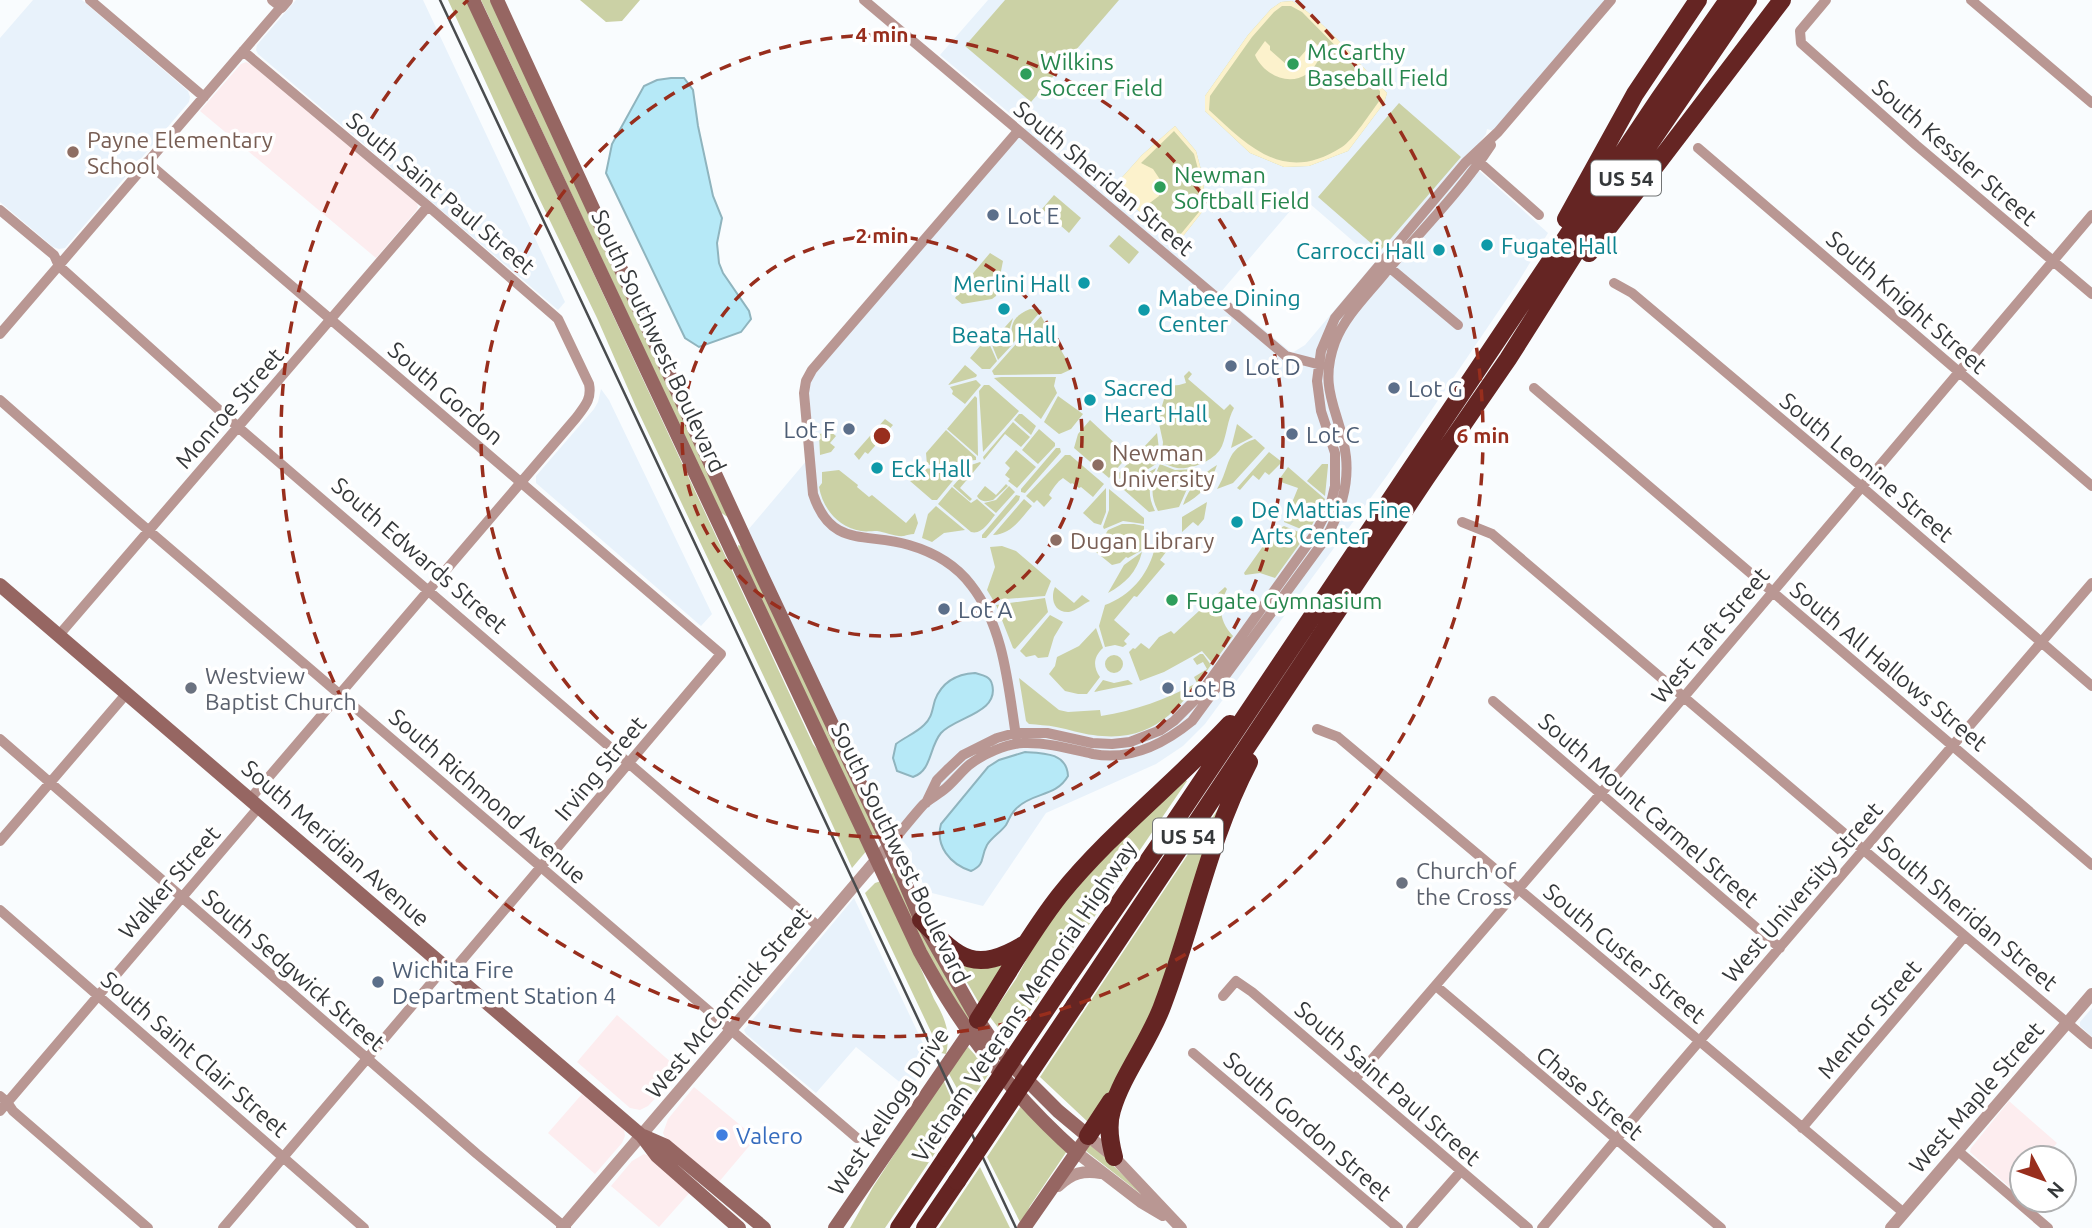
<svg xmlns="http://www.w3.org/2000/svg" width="2092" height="1228" font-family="Ubuntu,sans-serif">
<rect width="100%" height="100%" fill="#f9fcfe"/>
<path fill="#fdedef" d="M246,62L255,66L417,203L418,207L416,211L376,258L200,111L241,64Z
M617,1015L681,1071L648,1106L640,1110L630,1108L577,1062Z
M694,1087L756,1138L718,1183L666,1140L663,1133L668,1119Z
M582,1094L624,1130L625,1136L622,1143L595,1174L548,1133Z
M2009,1101L2057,1143L2044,1158H2022V1183L2015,1192L1970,1152L1971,1148Z
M644,1154L650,1156L691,1191L659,1227L611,1186L632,1161Z"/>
<path fill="#e8f2fb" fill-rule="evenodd" d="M33,0H82L188,91L190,97L189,102L65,248L59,249L53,247L0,202V38Z
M296,0H423L565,302L558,310L258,54L256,50L257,45Z
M988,0H1612L1498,132L1487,129L1486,134L1476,147L1464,157L1548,233L1517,284L1386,477L1205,724L1183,746L1156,764L1046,813L983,906L928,892L912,864V853L904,842L885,824L748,530L813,453L809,391V382L814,374L1026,127L940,55ZM1302,197L1376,261L1305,345L1292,353L1220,293Z
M601,389L609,400L712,614L701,626L536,483V476L594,409L598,402Z
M854,898L930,1058L914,1083L902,1084L856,1047L816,1093L746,1034L744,1030Z
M2092,1008V1037L2080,1026V1022Z"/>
<path fill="#cbd1a5" d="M448,0H466L813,744L825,760L868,849L852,868L800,753L636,407L597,318L537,194Z
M481,0H492L729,518L720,512Z
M580,0H640L622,21L606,22Z
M1005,0H1119L1031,102L965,46Z
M1292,1C1326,22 1359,64 1387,93L1384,103L1348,151L1309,166L1284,167L1250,153L1205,111V96L1248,35L1271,9L1281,2Z
M1399,103L1461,157L1380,251L1318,197Z
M1175,126L1196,151L1204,181L1202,212L1180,240C1163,228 1120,203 1117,183L1142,155Z
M1054,195L1081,218L1069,233L1042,209Z
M1119,235L1139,252L1129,264L1109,246Z
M990,253L1003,261L996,296L992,299L962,304L955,298L959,293L958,291Z
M1030,309L1042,310L1013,343C1009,325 1013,316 1030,309Z
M1041,316L1072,369L1061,374L994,375L992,371Z
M1013,318L1009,331L1012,345L998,360L992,345L987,339L992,334L997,336Z
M985,340L989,343L997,361L990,369H982L970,358Z
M965,365L977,375L976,377L948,385Z
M1189,371L1192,374L1188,379L1224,410L1230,404L1234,408C1227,421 1227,434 1222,446C1216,460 1192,470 1177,468C1172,467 1166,464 1161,462L1163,442L1158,419L1168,386L1179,385L1186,383L1184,376Z
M1001,377H1056L1054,386L1057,393L1041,419L994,378Z
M976,380L981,385L965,404L952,394L953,391L950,387Z
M984,385H989L1019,411L983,452L979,391Z
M975,396L977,398L978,456L947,429Z
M1058,396L1083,414L1071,429L1059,434L1044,422Z
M1019,414H1022L1036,426L1031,435L1014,420Z
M885,419L893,425L868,454L865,452L859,460L854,454Z
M1090,420L1120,448L1118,451L1126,458L1109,478L1074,448L1078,434Z
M1013,422L1030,437L1021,447L1005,434L984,460L983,457Z
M1237,424L1253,437L1231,448Z
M1039,429L1055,443V446L1038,464L1022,450Z
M946,430L976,457V460L927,465L926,453Z
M831,432L836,436L830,443L835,447L831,452L820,455L819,434Z
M1157,433L1159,449L1157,461L1143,448Z
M1255,439L1265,448L1233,483L1217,489C1232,465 1223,450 1255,439Z
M1056,448H1060L1061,452L1025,493L1021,492V489Z
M1016,450L1036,467L1017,488L1008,481L1010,479L1005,475L1010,468L1005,463Z
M1141,450L1156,464C1143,473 1130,479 1113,479Z
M1269,452L1282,462L1269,475L1265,472L1259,480L1253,475L1240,490L1237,488Z
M1065,455H1070L1104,484L1093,497L1081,487L1079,488L1072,483L1071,484L1063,478C1057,482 1053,488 1049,495L1052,498L1044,507L1037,500L1034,503L1026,496Z
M980,462L981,463L960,488L972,499L970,501L953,486L971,465Z
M1160,464L1175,470L1195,469L1202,472L1187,489L1179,507L1158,511C1149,494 1152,481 1160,464Z
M1322,464H1328V466L1325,496L1307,481Z
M1217,465C1211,484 1200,496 1183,505C1189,487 1201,475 1217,465Z
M965,466L937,500H932L910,481L918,477L922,469Z
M1288,467L1325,499L1318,514L1308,532L1284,522L1298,488L1278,481Z
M1156,468C1149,484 1147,495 1155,511L1149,512L1115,482L1138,478Z
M839,470L858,485L857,487L869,497L872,495L906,523L915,513L918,523L914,534C910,534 907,535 904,536C896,537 885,532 877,531C872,531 866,532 861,531C838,527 823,509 819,487L822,483V472Z
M1006,484L1008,486L993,500C987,502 980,502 977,496L985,486L996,495Z
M1009,486L1015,492L996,513L984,503L996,500Z
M952,487L971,503L977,499L995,515C989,522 982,535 971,532L938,504Z
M1106,488V512L1101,525L1094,523L1083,513Z
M1109,489L1144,518V524L1123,521L1104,529L1103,527L1109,510Z
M1016,495L1020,496L1019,500L986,538H982V535Z
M1024,499L1032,506C1020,519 1012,534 993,535Z
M1207,502L1204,519L1198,526L1193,522L1182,532V517Z
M936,506L965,530L944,533L932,542L922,538L928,514Z
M1134,524L1144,526V549L1128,558L1126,557L1120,563L1112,565L1091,548L1095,543L1102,540L1108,530L1122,524Z
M1284,526L1306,535L1275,578L1260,573L1245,575L1244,573L1273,532Z
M738,545L741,546L877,834L875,835L871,833L739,553Z
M1002,546L1016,551L1051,581L1045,596L993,600L987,590L995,567L990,547Z
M1169,548L1160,560L1165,564L1137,597L1134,596L1114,620L1130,634L1124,641L1127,644L1123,647L1115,645L1105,647L1099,626L1105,605C1130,596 1147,576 1154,551Z
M1142,552C1137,572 1125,584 1108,593L1124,565Z
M1055,587L1074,603L1082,595L1090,601C1083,604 1076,611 1069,612C1054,613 1050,598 1055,587Z
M1225,587L1227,589C1218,607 1219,621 1233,636L1213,664L1202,651L1164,672L1140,681L1129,652L1133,648L1135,649L1141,643L1149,649L1159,637L1171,631L1174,634Z
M1045,598L1048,612L1015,649L1013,648L996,605Z
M1050,615L1063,622L1054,637L1048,657L1038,658L1035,655L1026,657L1020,651Z
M1096,628L1103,648C1093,657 1093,667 1100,677L1087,694H1078L1065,691L1049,674L1055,666L1057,657L1079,646Z
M1200,654H1203L1211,665C1180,709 1153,744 1093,735C1081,734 1069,729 1056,727C1047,725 1038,725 1029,724L1026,721L1019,678L1059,710L1068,712L1100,710L1101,716C1135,711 1166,699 1197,683L1194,677L1207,669L1203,662L1197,665L1193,659Z
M1105 664a9 9 0 1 1 18 0a9 9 0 1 1-18 0Z
M1103,680L1114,683L1128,680L1133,684L1094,692Z
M1184,779L1187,781L1009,1042L990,1017L1016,979L1047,921L1066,895Z
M1226,797L1189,914L1133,1058L1089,1123L1040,1077Z
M895,872L972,1016L968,1023L926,956L891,874Z
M881,881L886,888L934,999C945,1018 951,1032 946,1054L941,1053L865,893L875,883Z
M954,960L1006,962L979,1003Z
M968,1047L990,1072L968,1105L965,1103L948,1072L966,1048Z
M943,1079L959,1117L885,1228H850L873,1187Z
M1021,1106L1067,1151L1030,1206L1021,1224L987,1157Z
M1090,1143L1151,1202L1086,1151Z
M980,1167L1010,1228H939Z"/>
<path fill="#fcf2cc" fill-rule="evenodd" d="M1292,1C1326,22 1359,64 1387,93L1384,103L1348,151L1309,166L1284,167L1250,153L1205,111V96L1248,35L1271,9L1281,2ZM1282,6H1291L1302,12L1380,91V100C1371,112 1353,140 1342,147C1285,184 1250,148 1209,110L1210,96L1252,37L1274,12Z
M1311,39L1323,50C1319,59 1315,68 1307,74C1288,87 1263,74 1255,55L1265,41L1270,46V50L1287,65H1293L1308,48L1307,44Z
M1175,126L1196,151L1204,181L1202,212L1180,240C1163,228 1120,203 1117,183L1142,155ZM1174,131L1194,154L1201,180L1199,212L1180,235L1143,208L1159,196L1161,181L1153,169L1141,163Z"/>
<path fill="#b6e9f7" stroke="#8fb4be" stroke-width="2" d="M671,78H684L693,90L698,126L713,196L722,218L717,243L719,263L723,273L749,311L751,319L741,332L699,347L685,338L606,173L612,144L644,86L657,80Z
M975,673C982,675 990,676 992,684C1000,713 955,717 941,733C929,747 932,771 913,777L897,771L893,758L896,744C905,737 916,733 924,725C932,718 932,710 935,700C942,682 957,674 975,673Z
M1025,752C1044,753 1067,753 1068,776C1056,797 1034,792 1018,807C1011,812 1010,818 1006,825C1001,832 992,837 987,845C980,858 986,864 971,871C950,864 935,846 941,824L988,767L999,760Z"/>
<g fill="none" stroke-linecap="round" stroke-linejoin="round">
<path stroke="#b99793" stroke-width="10" d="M90,0L204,97
M864,0L1286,356L1321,365
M1826,0L1800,31L1801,43L1916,145L2092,294
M1971,0L2092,103
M243,51L428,206L558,319L589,384C592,399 585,406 576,418L250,799
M1698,148L2092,486
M147,162L721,654L451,973
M1479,162L1539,215
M0,210L54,255L59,266L238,427L819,927
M1390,268L1458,325
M1614,283L1632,293L1862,487L2092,686
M0,334L281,7L272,0
M1534,388L2092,865
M0,400L134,518L857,1138
M1462,522L1492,534L2092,1044
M59,635L428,206
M1493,701L1780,948
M1317,729L1338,737L1904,1213
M1016,736C1008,685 1004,627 971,585C956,565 933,552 909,545C867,532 831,549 813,494L804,393L806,381L812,370L1018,131
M0,739L477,1154L566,1228
M926,803L937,780L947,770L963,755L997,738L1015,733H1047L1092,743L1112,744L1130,742L1161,730L1174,721L1198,697L1315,534L1331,503L1335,486V453L1321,411L1317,381L1321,351L1335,318L1465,163L1498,132L1611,0
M0,841L127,693
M889,845C901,832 912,817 924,804C931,798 939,794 946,788C954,781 961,772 969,765C983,754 1006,744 1023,743C1046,742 1071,749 1093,754C1130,761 1164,744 1192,721L1326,538C1340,512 1349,487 1346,457C1341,412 1317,391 1335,342C1345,316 1368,294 1385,273C1421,231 1461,191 1491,145
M0,910L364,1228
M1436,986L1721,1228
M1223,996L1236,981L1252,992L1528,1228
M1193,1053L1398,1228
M1355,1079L1683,698L2092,215
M0,1096L7,1102L13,1111L148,1228
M0,1111L259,807
M1802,1128L1965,936
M1958,1151L2048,1228
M223,1228L445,967
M1411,1228L1461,1171
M1542,1228L1666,1080L2092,583"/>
<path stroke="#b99793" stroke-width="12" d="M281,7L287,0
M1088,1136L1114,1157L1181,1228
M1076,1152L1141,1202L1163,1215
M1058,1186C1072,1173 1083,1170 1101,1173
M562,1228L889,845
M1891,1228L2092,994"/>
<path stroke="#966662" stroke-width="14" d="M473,0L920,952C962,1030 1010,1093 1076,1152
M497,0L763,578L889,845L919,916L978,1020L993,1042L1017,1070L1058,1111L1088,1136L1024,1228
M0,585L642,1136L657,1156L739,1228
M643,1136L666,1146L764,1228
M835,1228L973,1027"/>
<path stroke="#652523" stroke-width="18" d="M1566,219L1635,94L1698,0
M1589,253L1782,0
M921,920C959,958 973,975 1025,944
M1063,984L1161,842L1659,99L1728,0
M1075,1005L1426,478L1508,359L1577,250L1748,0
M978,1020C1005,978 1030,933 1060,895C1109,834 1176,782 1230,724
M1088,1136L1111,1101
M1114,1157C1110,1142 1107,1126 1112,1110C1123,1073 1150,1041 1163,1004C1193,925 1209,838 1249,762
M899,1228L946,1158
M925,1228L957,1181"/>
<path stroke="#494c4e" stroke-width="2.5" d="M440,0L1016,1228"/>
<path stroke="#652523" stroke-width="18" d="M946,1158L1063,984
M957,1181L1075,1005"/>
</g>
<g fill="none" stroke="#982e1d" stroke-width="3.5" stroke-dasharray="12 9">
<circle cx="882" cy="436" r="200"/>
<circle cx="882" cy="436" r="401"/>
<path d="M1296 0A601 601 0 1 1 468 0"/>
</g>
<g fill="#2e9e5b" stroke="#fff" stroke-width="2.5">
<circle cx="1293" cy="64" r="7"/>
<circle cx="1026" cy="74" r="7"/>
<circle cx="1160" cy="187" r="7"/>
<circle cx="1172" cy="600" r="7"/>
</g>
<g fill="#8d6e63" stroke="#fff" stroke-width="2.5">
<circle cx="73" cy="152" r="7"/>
<circle cx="1098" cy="465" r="7"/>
<circle cx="1056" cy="540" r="7"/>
</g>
<g fill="#5c6f8a" stroke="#fff" stroke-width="2.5">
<circle cx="993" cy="215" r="7"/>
<circle cx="1231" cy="366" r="7"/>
<circle cx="1394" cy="388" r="7"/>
<circle cx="849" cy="429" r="7"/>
<circle cx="1292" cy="434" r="7"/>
<circle cx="944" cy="609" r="7"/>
<circle cx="1168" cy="688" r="7"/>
<circle cx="378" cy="982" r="7"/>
</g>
<g fill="#0f9aa8" stroke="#fff" stroke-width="2.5">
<circle cx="1487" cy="245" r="7"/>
<circle cx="1439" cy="250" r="7"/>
<circle cx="1084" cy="283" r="7"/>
<circle cx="1004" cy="309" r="7"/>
<circle cx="1144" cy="310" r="7"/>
<circle cx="1090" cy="400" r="7"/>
<circle cx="877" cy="468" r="7"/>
<circle cx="1237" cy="522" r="7"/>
</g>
<g fill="#6b7280" stroke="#fff" stroke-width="2.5">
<circle cx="191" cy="688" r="7"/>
<circle cx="1402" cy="883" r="7"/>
</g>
<circle fill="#3f7fe0" stroke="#fff" stroke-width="2.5" cx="722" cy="1135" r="7"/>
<g text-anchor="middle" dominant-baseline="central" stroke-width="7" stroke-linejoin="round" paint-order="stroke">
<g fill="#fff" stroke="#727475" stroke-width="2">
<rect x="1591" y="160.5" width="70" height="35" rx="5"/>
<rect x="1153" y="818.5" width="70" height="35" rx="5"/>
</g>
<g font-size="21" font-weight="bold" fill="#35383a">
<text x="1626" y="178">US 54</text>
<text x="1188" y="836">US 54</text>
</g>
<g font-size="23" fill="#27864d" stroke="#fff" text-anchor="start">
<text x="1307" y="51">McCarthy<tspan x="1307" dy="26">Baseball Field</tspan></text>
<text x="1040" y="61">Wilkins<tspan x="1040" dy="26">Soccer Field</tspan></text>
<text x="1174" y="174">Newman<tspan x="1174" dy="26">Softball Field</tspan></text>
<text x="1186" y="600">Fugate Gymnasium</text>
</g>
<g font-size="23" fill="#785e54" stroke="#fff" text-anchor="start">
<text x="87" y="139">Payne Elementary<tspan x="87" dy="26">School</tspan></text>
<text x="1112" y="452">Newman<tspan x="1112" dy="26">University</tspan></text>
<text x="1070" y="540">Dugan Library</text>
</g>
<g font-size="23" fill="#35383a" stroke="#fff">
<text transform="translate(1955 152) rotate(41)">South Kessler Street</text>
<text transform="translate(1104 178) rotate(40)">South Sheridan Street</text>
<text transform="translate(441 193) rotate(40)">South Saint Paul Street</text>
<text transform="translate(1907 302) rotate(41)">South Knight Street</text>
<text transform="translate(659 341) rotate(65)">South Southwest Boulevard</text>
<text transform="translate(446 393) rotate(41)">South Gordon</text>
<text transform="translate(229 408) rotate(-49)">Monroe Street</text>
<text transform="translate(1867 467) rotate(40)">South Leonine Street</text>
<text transform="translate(420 555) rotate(41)">South Edwards Street</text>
<text transform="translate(1710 635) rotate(-50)">West Taft Street</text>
<text transform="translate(1889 666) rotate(40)">South All Hallows Street</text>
<text transform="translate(600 768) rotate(-50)">Irving Street</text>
<text transform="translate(488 796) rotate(41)">South Richmond Avenue</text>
<text transform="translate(1649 810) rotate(41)">South Mount Carmel Street</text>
<text transform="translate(336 843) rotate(41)">South Meridian Avenue</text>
<text transform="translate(901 853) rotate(64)">South Southwest Boulevard</text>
<text transform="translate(169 882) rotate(-49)">Walker Street</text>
<text transform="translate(1802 892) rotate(-49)">West University Street</text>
<text transform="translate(1968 913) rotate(40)">South Sheridan Street</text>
<text transform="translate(1625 953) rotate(40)">South Custer Street</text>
<text transform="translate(294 970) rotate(41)">South Sedgwick Street</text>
<text transform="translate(1024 1001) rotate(-56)">Vietnam Veterans Memorial Highway</text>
<text transform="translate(728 1002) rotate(-50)">West McCormick Street</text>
<text transform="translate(1869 1019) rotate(-50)">Mentor Street</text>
<text transform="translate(195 1054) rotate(41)">South Saint Clair Street</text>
<text transform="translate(1388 1083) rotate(41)">South Saint Paul Street</text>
<text transform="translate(1590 1093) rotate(40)">Chase Street</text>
<text transform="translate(1976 1097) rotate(-49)">West Maple Street</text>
<text transform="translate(888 1111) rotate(-56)">West Kellogg Drive</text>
<text transform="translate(1308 1126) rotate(41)">South Gordon Street</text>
</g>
<g font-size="23" fill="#4e5e75" stroke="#fff" text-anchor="start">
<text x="1007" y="215">Lot E</text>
<text x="1245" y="366">Lot D</text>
<text x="1408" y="388">Lot G</text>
<text x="835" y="429" text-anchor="end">Lot F</text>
<text x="1306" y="434">Lot C</text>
<text x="958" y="609">Lot A</text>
<text x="1182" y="688">Lot B</text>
<text x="392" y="969">Wichita Fire<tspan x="392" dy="26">Department Station 4</tspan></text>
</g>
<g font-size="23" fill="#0d838f" stroke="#fff" text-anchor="start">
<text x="1501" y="245">Fugate Hall</text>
<text x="1425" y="250" text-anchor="end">Carrocci Hall</text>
<text x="1070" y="283" text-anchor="end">Merlini Hall</text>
<text x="1158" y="297">Mabee Dining<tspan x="1158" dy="26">Center</tspan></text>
<text x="1004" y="334" text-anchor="middle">Beata Hall</text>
<text x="1104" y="387">Sacred<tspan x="1104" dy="26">Heart Hall</tspan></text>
<text x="891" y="468">Eck Hall</text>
<text x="1251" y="509">De Mattias Fine<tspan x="1251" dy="26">Arts Center</tspan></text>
</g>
<g font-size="23" fill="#5b616d" stroke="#fff" text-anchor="start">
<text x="205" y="675">Westview<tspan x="205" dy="26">Baptist Church</tspan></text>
<text x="1416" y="870">Church of<tspan x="1416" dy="26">the Cross</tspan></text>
</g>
<g font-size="23" fill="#366cbe" stroke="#fff" text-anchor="start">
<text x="736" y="1135">Valero</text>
</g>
</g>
<circle cx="882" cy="436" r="10" fill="#982e1d" stroke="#fff" stroke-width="3.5"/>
<g font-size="21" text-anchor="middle" font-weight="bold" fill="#982e1d" stroke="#fff" stroke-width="7" stroke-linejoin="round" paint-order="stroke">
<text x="882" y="42">4 min</text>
<text x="882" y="243">2 min</text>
<text x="1483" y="443">6 min</text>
</g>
<g transform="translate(2043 1179) rotate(131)"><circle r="33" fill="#ffffff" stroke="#aeafb0" stroke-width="2"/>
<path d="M0-5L12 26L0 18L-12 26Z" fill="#982e1d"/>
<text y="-10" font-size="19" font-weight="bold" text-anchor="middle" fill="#35383a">N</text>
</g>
</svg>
